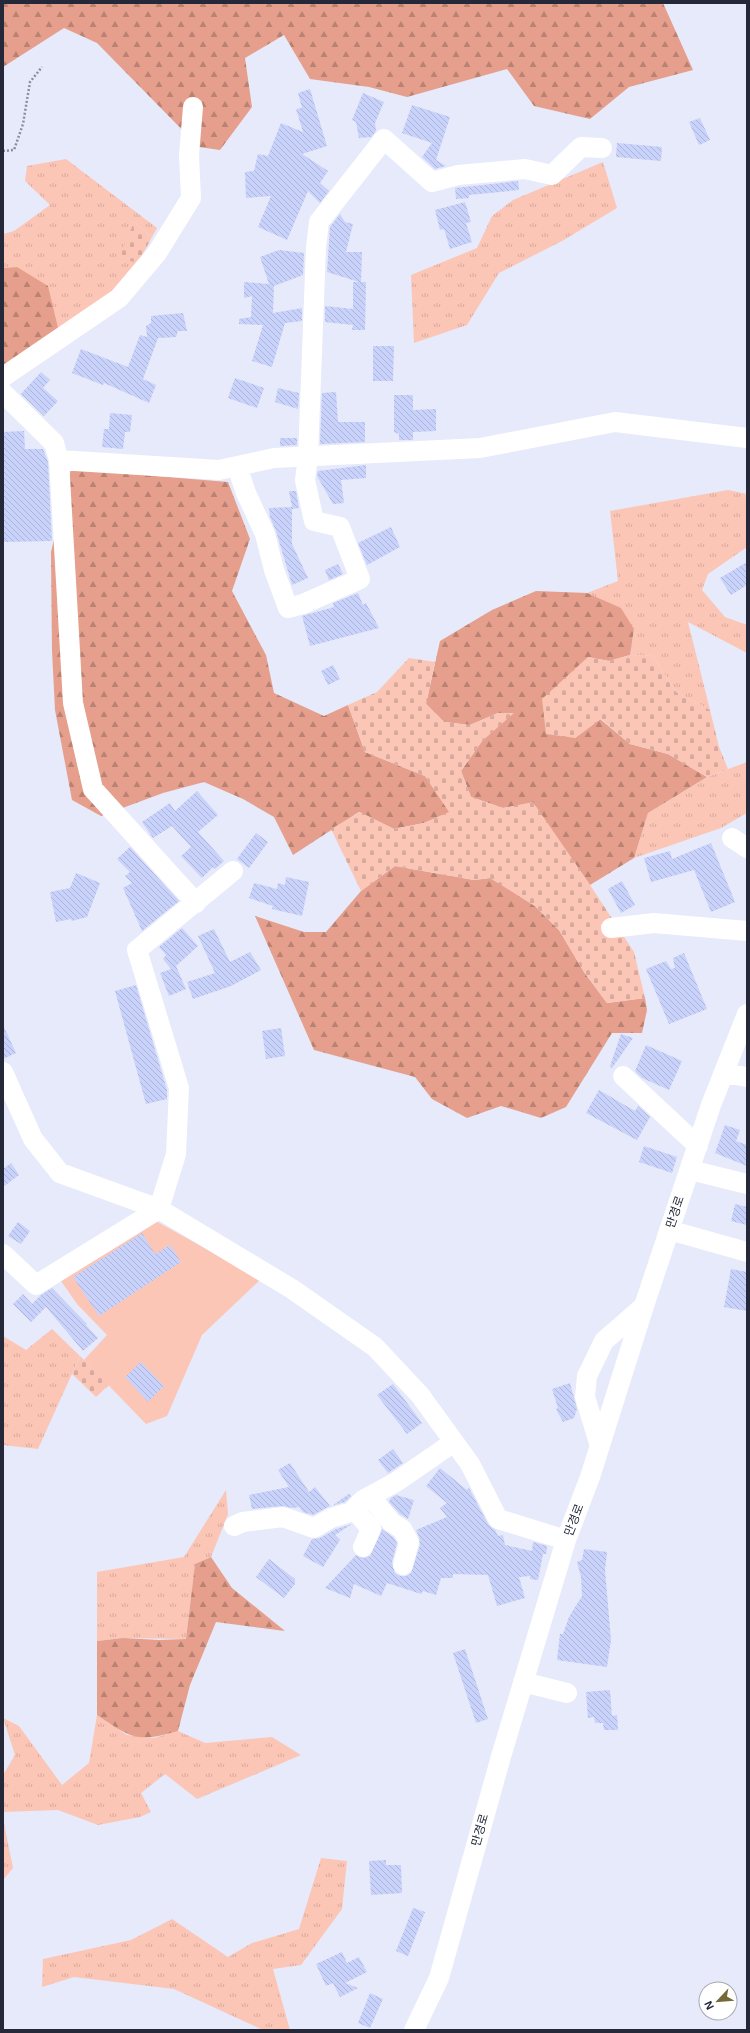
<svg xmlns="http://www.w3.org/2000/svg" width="750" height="2033" font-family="Arial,'Noto Sans KR',sans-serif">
<defs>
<pattern id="grass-tufts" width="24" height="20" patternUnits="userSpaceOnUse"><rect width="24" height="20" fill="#fcc6b7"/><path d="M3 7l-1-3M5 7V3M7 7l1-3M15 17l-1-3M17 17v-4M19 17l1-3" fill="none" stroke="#d8aa9e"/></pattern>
<pattern id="forest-firs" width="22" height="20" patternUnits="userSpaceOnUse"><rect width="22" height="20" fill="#e59f8c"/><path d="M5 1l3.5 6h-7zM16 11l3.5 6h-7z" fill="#b98273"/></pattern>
<pattern id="cemetery-stones" width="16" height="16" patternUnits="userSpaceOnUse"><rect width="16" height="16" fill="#fcc6b7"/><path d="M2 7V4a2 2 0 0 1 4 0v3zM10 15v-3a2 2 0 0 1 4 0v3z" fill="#d8aa9e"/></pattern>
<pattern id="building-back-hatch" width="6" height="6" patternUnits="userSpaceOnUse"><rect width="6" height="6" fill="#c9d2fa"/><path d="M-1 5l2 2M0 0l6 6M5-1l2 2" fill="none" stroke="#acb4d7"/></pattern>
</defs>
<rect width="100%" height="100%" fill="#e6eafa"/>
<path fill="url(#grass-tufts)" d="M66,159L157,228L152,237L134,222L138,263L108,299L59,332L17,267L3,268V234L14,231L50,205L25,181L27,166Z
M603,162L617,208L562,241L499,273L467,325L414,343L411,275L477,248L492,216L513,200Z
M728,490L747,494V547L708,574L702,590L725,617L747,625V653L688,622L710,710L676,692L653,656L630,655L634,629L587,593L618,581L610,511Z
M747,762V813L721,828L634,858L648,813L707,777Z
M52,1329L80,1356L38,1449L3,1445V1336L26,1350Z
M226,1490L228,1514L211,1557L195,1564L186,1639L123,1638L97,1641V1572L184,1557Z
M97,1715L127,1735L154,1738L178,1731L205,1743L272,1737L301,1755L197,1799L165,1774L141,1793L151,1812L140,1817L98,1825L58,1810L3,1812V1775L15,1755L3,1718L19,1726L62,1785L89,1763Z
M3,1818L13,1868L3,1880Z
M321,1858L347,1861L342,1909L301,1965L273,1969L290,2030H263L174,1989L74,1977L42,1987L43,1959L131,1940L172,1919L228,1957L252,1943L299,1929Z"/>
<path fill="url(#forest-firs)" d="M3,3H663L693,70L629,87L590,119L534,106L507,69L407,97L369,87L310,79L284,35L245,58L252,107L220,150L199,147L97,43L64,28L3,67Z
M17,267L48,286L59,332L3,373V268Z
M71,469L228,482L250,539L232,591L266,655L274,693L324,716L348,705L365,752L425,776L450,812L424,823L394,829L359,812L293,855L274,817L243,799L204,782L163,793L101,816L72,800L55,710L52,651L51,552Z
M536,591L587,593L621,608L634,629L630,655L609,661L588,657L575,738L600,719L630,744L668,754L707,777L648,813L634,858L590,885L533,803L503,808L471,797L461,771L482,741L513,713H498L470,725L444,722L426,704L440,641L492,610Z
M395,866L474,880L490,878L531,902L559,930L584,972L607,1003L645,998L647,1010L642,1033H612L566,1107L541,1118L501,1106L467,1118L432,1099L415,1077L314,1050L255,916L304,932H326L361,891Z
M211,1557L232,1588L285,1631L216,1622L190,1685L178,1731C137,1743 131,1738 97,1715V1641L123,1638L159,1640L186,1639L195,1564Z"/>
<path fill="url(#cemetery-stones)" d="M134,222L152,237L138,263L119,258Z
M630,655L653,656L676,692L710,710L719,747L728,769L707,777L668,754L630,744L601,719L575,738L546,734L542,699L588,657L609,661Z
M409,658L435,662L426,704L444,722L470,725L498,713H514L482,741L461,771L471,797L503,808L533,802L590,885L634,952L645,998L607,1003L584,972L559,930L536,907L490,878L474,880L395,866L361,891L331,829L360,812L394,829L424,823L449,812L425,776L365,752L348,705L377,692Z
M80,1356L109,1385L96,1397L72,1374Z"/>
<path fill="#fcc6b7" d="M152,1219L261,1279L202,1335L167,1416L146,1424L84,1360L107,1335L77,1304L61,1281L65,1275Z"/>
<path fill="url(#building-back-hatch)" d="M310,89L327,146L302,154L328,171L320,183L329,191L320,203L308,191L287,240L258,227L271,196L246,198L245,172L254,171L258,154L268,156L281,123L303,132L296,109L302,108L298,93Z
M363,93L384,102L375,123L376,131L371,137L359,138L356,122L352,120Z
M412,105L450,117L436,160L446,166L435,169L422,157L432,143L402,133Z
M700,118L710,140L699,145L689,122Z
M617,143L662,147L661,161L616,157Z
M518,181L519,190L469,195V198L456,199L455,188Z
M465,202L471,222L466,223L472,242L450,249L444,229L440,230L435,210Z
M340,214L345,222L353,224L346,252H362L361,282H366L365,330H352L353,325L325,322V306L353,309V282H359L327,272L330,227Z
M279,250L304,253L303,275L274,286L273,313L302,308V321L285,323L272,367L252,361L263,325L239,324V319L251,317L252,296L244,298V282L269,284L260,257Z
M183,313L187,331H178L176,337L158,338L143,379L156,385L149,403L104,383L103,385L72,373L81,349L128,367L140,335L147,337L146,326L151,323V316Z
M373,346H394L393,381H373Z
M41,372L50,380L43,388L58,401L44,416L21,394Z
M235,378L264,388L257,408L228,398Z
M278,388L299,393L298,409L275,402Z
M336,392L338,422H365V442L320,444L322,393Z
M394,395H413V410L436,409V431L413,432V440H399V434L394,432Z
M110,413L132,415L130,432H125L123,449L102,447L104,429H109Z
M24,431L25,449H43L48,462L52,541L3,542V432Z
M280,438H297V445L280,446Z
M366,465V478L341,480L344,503L333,504L317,476L318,471Z
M289,491H296L299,508L292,509V508V544L308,578L292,585L276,531L270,517L269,508L292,507Z
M391,527L400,547L367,565L358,543Z
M747,562V585L731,595L720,578Z
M338,564L343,574L329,580L325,570Z
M358,593L363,605L366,603L379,628L310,646L302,616L334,607L333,603Z
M333,665L340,679L328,685L321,671Z
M197,791L218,815L198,832L224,861L215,869L213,867L202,878L181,856L191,847L172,826L153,838L142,822L170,803L175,811Z
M256,833L268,842L249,868L237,859Z
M711,843L735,902L711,912L694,870L651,882L644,858L670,851L672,859Z
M130,847L179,901L142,931L123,888L132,883L125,876L130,872L117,859Z
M76,873L100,883L87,917L72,921L71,919L56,922L50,892L70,888Z
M286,877L309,882L302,916L272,909L273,906L249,898L254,883L277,889L278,883L285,885Z
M622,881L635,905L621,913L608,889Z
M182,928L198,946L175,967L176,966L186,989L169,996L160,973L171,969L163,959L166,955L159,947Z
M214,929L230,962L250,952L261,970L231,986L193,999L187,982L215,973L198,936Z
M684,953L707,1009L669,1024L646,969L666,961L671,969L675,968L673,958Z
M136,985L167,1090V1099L146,1104L115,991Z
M3,1025L16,1053L3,1059Z
M281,1028L285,1056L266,1059L262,1031Z
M621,1034L633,1038L612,1068L610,1066Z
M646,1045L682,1061L669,1090L642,1078L635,1071Z
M599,1090L635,1111L638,1106L650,1117L637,1140L586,1113Z
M725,1125L740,1130L736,1141L747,1145V1166L715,1153Z
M644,1146L677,1157L672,1173L639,1162Z
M11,1163L19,1175L3,1187V1169Z
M735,1204L747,1207V1225L731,1221Z
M18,1222L30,1231L21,1244L8,1236Z
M142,1233L155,1254L170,1245L181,1262L99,1316L73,1277Z
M731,1269L747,1272V1311L724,1307Z
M52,1288L87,1324L86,1325L98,1338L83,1351L46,1307L31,1322L13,1304L23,1294L32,1304L41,1295Z
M141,1362L164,1386L148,1402L125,1377Z
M570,1383L577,1409L574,1418L563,1422L556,1409L558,1408L552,1389Z
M393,1384L422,1423L407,1434L377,1395Z
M393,1449L403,1463L388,1473L378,1460Z
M290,1463L309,1492L315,1487L330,1506L313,1515L303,1512L299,1507L292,1508L282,1506L252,1509L249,1495L289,1487L278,1470Z
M440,1468L467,1490L469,1488L488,1524L495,1530L498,1536L503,1535L505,1545L532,1551L533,1542L547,1546L546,1554H543L538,1580L530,1579V1576L519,1577L525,1598L497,1606L488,1575L453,1574V1578H441L436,1595L423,1591L421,1594L387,1583L381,1596L354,1584L350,1598L325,1588L356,1555L364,1558L370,1556L382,1529L393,1537L397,1543L392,1562L395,1573L400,1576H406L411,1573L420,1545L419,1537L416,1530L447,1517L440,1508L447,1503L426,1486Z
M349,1494L351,1496L345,1502L333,1505Z
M396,1495L414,1500L408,1519L400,1514L389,1502L391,1498Z
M352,1524L335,1535L340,1540L323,1567L303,1556L312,1539L320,1538L336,1529Z
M584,1549L607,1552L605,1570L611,1640L607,1667L557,1660L560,1634H563L569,1617L582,1596L581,1577L577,1562L582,1560Z
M269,1559L295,1579V1584L284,1598L256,1577Z
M465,1649L488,1719L476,1723L453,1653Z
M610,1690L612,1716L617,1715L618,1730H604L603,1723H595L594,1717L588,1718L586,1692Z
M386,1860V1865H401L402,1893L371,1895L369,1861Z
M413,1908L425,1912L408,1956L396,1951Z
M342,1952L347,1963L359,1957L367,1972L345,1983L358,1988L340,1997L333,1983L326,1986L316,1964Z
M370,1993L383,1999L370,2028L358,2023Z"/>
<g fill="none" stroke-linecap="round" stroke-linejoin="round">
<path stroke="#8a8e9e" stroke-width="2.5" stroke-dasharray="2 2" stroke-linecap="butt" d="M3,151L14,150L23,124L30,82L42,67"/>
<path stroke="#fff" stroke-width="20" d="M3,377L119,298L157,253L191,198L189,155L193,107
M3,393L54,443L59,460L219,470L274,458L480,448L615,422L747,438
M59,460L73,703L93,789L196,903
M237,466L246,493L265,534L274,570L288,608L303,604L360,579L340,527L314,521L305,480L308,457L316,247L319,222L384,139L432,182L458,175L525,169L552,175L581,147L602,148
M732,838L747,848
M611,928L654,923L747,931
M3,1072L33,1139L60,1173L159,1209L292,1289L375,1347L420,1395L470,1464L498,1519L566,1540
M724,1073L747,1077
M623,1076L698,1146
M690,1170L747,1184
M669,1230L747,1252
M3,1254L36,1285L159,1209L176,1154L179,1088L137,950L233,871
M600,1446L585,1397L587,1376L604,1341L644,1306
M370,1496L392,1523L402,1529L409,1542L403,1565
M354,1509L371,1529L363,1547
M234,1526L243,1522L283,1517L314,1528L331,1518L351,1512L363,1500L396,1482L454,1442
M523,1682L567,1693
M414,2030L439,1978L502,1753L566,1540L590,1477L644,1306L711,1105L747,1014"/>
</g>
<g text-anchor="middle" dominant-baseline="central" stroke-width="4" stroke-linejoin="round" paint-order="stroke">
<g font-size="12" fill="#252838" stroke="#fff">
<text transform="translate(675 1212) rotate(-71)">만경로</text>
<text transform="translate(574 1520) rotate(-69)">만경로</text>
<text transform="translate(480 1830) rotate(-74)">만경로</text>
</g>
</g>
<rect width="750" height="2033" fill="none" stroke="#252838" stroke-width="8"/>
<g transform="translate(718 2001) rotate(244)"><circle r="19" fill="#ffffff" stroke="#a8a9af"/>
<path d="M0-3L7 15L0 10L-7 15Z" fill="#756936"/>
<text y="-6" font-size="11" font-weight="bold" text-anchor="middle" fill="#252838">N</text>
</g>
</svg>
